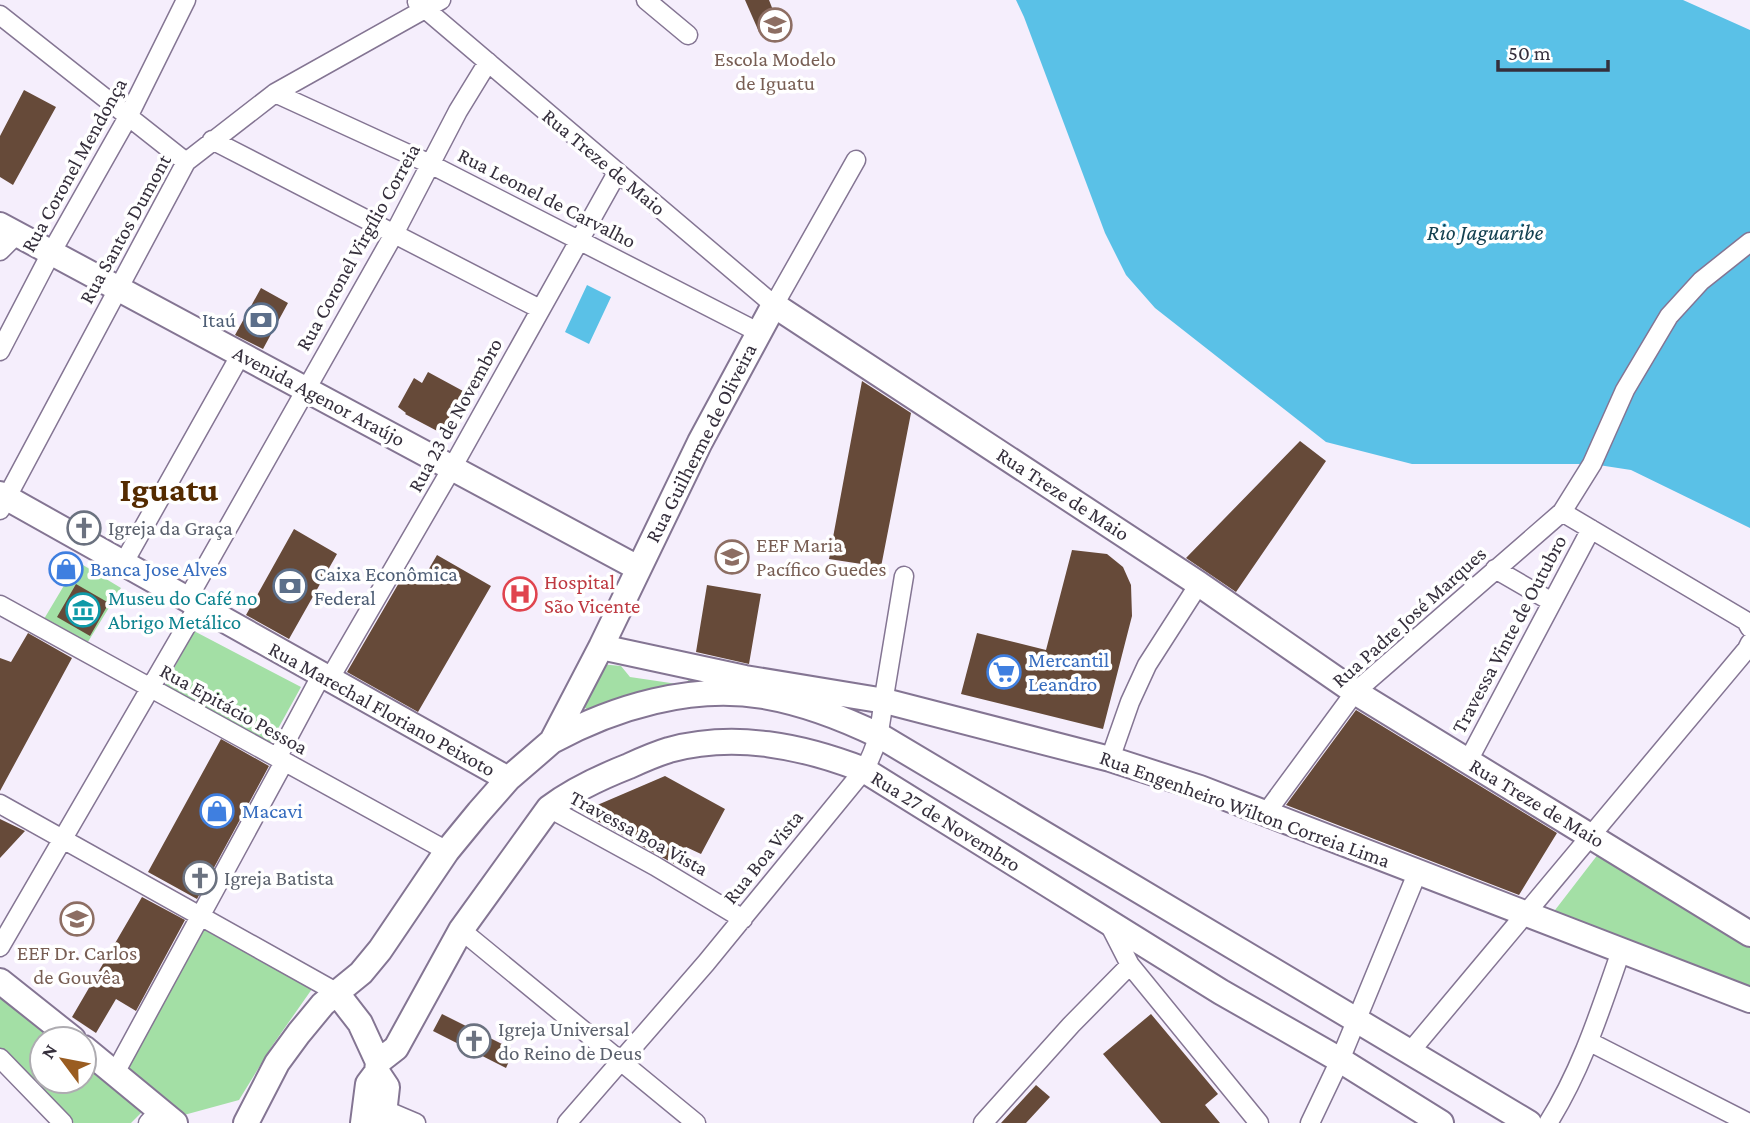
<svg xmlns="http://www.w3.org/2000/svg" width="1750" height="1123" font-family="'Crimson Pro',serif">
<rect width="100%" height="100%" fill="#f5eefc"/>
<path fill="#a3dfa5" d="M78,562L121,588L83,650L41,624Z
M194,631L301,687L269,745L163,689Z
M600,664L621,666L630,677L684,685L691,677L771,689L587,709L583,707Z
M1599,853L1750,946V991L1552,914Z
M199,927L312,989L272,1046L239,1100L184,1115L123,1068Z
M0,992L64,1039H42V1081H84V1055L147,1107L131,1123H74L0,1049Z"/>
<path fill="#5ac1e7" d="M1016,0H1683L1750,30V528L1631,470L1592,464H1412L1326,442L1155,308L1126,275L1105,233L1024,17Z
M587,285L611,297L589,344L565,332Z"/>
<path fill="#664a39" d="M745,0H769L778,23L759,32Z
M24,90L56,107L13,185L0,177V136Z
M261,288L288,303L263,349L235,335Z
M428,372L463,391L441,433L405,414L406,413L398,407L414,378L422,383Z
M862,381L911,413L881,567L829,559Z
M1300,441L1326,461L1236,592L1186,558Z
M294,529L337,554L289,639L246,615Z
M1072,550L1107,554L1123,567L1131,585L1132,616L1103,729L961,694L977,633L1046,650Z
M437,555L491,586L418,712L347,672L407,569L423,579Z
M76,584L109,603L90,636L57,617Z
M707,585L761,594L749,664L696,652Z
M28,633L72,658L0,791V658L11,662Z
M1356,710L1557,833L1519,895L1286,805Z
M221,739L269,766L197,899L148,872Z
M665,776L725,809L701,854L686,847L676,865L581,812Z
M0,819L25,831L0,858Z
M142,897L185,920L136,1011L116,999L96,1033L72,1017Z
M442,1014L514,1050L506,1068L433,1031Z
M1151,1014L1218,1094L1205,1105L1220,1123H1161L1103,1054Z
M1036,1085L1050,1097L1026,1123H1001Z"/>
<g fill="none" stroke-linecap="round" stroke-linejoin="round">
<defs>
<path id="street" d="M646,0L688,35
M417,2L774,305L856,160
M0,15L186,162
M275,93L430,164L758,332
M212,140L540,309
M0,251L17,234
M0,351L51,253L128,117L186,0
M0,510L186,162L275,93L441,0
M1562,512L1746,621L1750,628
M123,564L241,354
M1495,569L1552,602
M187,600L394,234L458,111L488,62
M0,605L447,851
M330,678L452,468L617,173
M277,758L322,674
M1110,759L1130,702L1147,665L1199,584
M1468,761L1591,529
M0,804L336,992
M549,808L655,866L743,919
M1266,813L1355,692L1562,512L1592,464L1625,390L1669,316L1701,281L1750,242
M1108,922L1130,965L1259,1123
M461,930L696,1123
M0,947L198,606
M1590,1042L1749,1123
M1409,1053L1747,649L1750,643
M0,1058L63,1123
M115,1073L284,762
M383,1109L416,1123
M148,1123L160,1110
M567,1123L706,963L864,770C882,739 880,719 886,685C892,649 898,612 904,576
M983,1123L1071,1025L1130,965
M1310,1123L1340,1060L1418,871
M1548,1123C1582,1069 1600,1011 1621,951"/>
<path id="secondary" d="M0,225L638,568
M0,494L508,779
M601,647L745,678L885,701L1110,759L1200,788L1750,1000
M552,741C614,707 692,684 763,696C804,703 843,718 880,736L1529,1123
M0,981L73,1039
M336,992L360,1023L378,1062L377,1072L368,1084L363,1123
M84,1048L175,1123
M378,1062L396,1048L461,930L549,808C573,790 601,777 629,766C642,760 656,754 669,750C735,732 802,746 864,770L1221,992L1340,1060L1441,1123
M377,1072L387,1087L383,1123
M246,1123L277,1063L299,1033L323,1004L361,973L380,950L447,851L479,812L508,779L552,741L601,647L700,442L774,305L1199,584L1355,692L1750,934"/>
</defs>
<use href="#street" stroke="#847593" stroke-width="21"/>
<use href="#secondary" stroke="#847593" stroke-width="28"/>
<use href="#street" stroke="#fff" stroke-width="18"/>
<use href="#secondary" stroke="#fff" stroke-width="24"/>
</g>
<defs>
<symbol id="school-ring" viewBox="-11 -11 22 22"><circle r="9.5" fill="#fff" stroke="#8d6e63" stroke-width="1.5"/><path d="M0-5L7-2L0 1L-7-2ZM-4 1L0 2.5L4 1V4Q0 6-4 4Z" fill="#8d6e63"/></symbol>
<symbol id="bank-ring" viewBox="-11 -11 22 22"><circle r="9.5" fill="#fff" stroke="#5c6f8a" stroke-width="1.5"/><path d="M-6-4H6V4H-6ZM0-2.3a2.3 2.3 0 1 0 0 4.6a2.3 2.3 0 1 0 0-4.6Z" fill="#5c6f8a"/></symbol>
<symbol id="church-ring" viewBox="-11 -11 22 22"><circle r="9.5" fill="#fff" stroke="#6b7280" stroke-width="1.5"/><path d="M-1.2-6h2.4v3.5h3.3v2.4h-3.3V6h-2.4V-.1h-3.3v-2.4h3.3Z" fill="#6b7280"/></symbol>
<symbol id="shop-ring" viewBox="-11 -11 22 22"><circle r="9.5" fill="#fff" stroke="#3f7fe0" stroke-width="1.5"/><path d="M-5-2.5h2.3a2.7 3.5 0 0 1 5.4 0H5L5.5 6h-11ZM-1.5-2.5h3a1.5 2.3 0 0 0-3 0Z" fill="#3f7fe0"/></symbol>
<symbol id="hospital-ring" viewBox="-11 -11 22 22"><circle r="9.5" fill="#fff" stroke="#e0444e" stroke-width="1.5"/><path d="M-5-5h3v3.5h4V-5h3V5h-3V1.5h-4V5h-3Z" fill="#e0444e"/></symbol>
<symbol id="museum-ring" viewBox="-11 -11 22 22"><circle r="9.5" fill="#fff" stroke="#0f9aa8" stroke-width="1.5"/><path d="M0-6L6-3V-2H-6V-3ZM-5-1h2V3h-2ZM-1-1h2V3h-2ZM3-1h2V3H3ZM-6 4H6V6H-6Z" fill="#0f9aa8"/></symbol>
<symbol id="supermarket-ring" viewBox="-11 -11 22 22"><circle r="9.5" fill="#fff" stroke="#3f7fe0" stroke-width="1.5"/><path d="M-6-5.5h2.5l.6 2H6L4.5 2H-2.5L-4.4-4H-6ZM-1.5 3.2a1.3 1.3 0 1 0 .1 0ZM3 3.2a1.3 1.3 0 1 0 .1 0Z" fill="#3f7fe0"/></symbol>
</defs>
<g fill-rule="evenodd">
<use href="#school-ring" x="756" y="6" width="38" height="38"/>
<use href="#bank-ring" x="242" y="301" width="38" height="38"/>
<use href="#church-ring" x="65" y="509" width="38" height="38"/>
<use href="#school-ring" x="713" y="538" width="38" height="38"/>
<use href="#shop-ring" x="47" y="550" width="38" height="38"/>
<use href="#bank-ring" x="271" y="567" width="38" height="38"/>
<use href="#hospital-ring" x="501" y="575" width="38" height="38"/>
<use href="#museum-ring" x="64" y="591" width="38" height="38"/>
<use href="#supermarket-ring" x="985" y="653" width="38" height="38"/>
<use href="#shop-ring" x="198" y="792" width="38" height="38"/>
<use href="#church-ring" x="181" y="859" width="38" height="38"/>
<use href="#school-ring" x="58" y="900" width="38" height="38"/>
<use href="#church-ring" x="455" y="1022" width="38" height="38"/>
</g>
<g text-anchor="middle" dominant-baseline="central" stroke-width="7" stroke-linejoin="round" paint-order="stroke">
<g font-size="21" fill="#785e54" stroke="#fff">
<text x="775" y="59">Escola Modelo<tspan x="775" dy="24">de Iguatu</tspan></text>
<text x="756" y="545" text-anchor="start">EEF Maria<tspan x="756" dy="24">Pacífico Guedes</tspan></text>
<text x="77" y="953">EEF Dr. Carlos<tspan x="77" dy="24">de Gouvêa</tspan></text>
</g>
<g font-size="21" fill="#352f3c" stroke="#fff">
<text transform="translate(604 162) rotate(40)">Rua Treze de Maio</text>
<text transform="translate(74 165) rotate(-61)">Rua Coronel Mendonça</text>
<text transform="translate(547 198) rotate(27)">Rua Leonel de Carvalho</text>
<text transform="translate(125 229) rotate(-61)">Rua Santos Dumont</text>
<text transform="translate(358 247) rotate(-61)">Rua Coronel Virgílio Correia</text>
<text transform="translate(319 396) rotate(28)">Avenida Agenor Araújo</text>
<text transform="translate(455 415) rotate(-61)">Rua 23 de Novembro</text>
<text transform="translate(701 443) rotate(-63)">Rua Guilherme de Oliveira</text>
<text transform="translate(1063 494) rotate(33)">Rua Treze de Maio</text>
<text transform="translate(1409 617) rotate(-42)">Rua Padre José Marques</text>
<text transform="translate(1509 634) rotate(-62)">Travessa Vinte de Outubro</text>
<text transform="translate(234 709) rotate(29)">Rua Epitácio Pessoa</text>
<text transform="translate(382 709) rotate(29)">Rua Marechal Floriano Peixoto</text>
<text transform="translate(1537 803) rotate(31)">Rua Treze de Maio</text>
<text transform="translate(1245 809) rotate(20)">Rua Engenheiro Wilton Correia Lima</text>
<text transform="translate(946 821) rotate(32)">Rua 27 de Novembro</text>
<text transform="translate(639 833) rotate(29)">Travessa Boa Vista</text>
<text transform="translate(763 857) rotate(-51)">Rua Boa Vista</text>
</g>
<g font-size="21" fill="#4e5e75" stroke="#fff" text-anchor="end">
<text x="236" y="320">Itaú</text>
<text x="314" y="574" text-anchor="start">Caixa Econômica<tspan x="314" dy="24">Federal</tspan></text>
</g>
<g font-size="21" fill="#5b616d" stroke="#fff" text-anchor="start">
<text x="108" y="528">Igreja da Graça</text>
<text x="224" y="878">Igreja Batista</text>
<text x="498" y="1029">Igreja Universal<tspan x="498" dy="24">do Reino de Deus</tspan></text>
</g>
<g font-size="21" fill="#366cbe" stroke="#fff" text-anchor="start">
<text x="90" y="569">Banca Jose Alves</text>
<text x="1028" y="660">Mercantil<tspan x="1028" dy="24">Leandro</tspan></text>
<text x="242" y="811">Macavi</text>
</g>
<g font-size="21" fill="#be3a42" stroke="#fff" text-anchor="start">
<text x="544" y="582">Hospital<tspan x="544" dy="24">São Vicente</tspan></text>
</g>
<g font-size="21" fill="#0d838f" stroke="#fff" text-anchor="start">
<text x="108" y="598">Museu do Café no<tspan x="108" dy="24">Abrigo Metálico</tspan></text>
</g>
<g font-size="23" font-style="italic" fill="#144151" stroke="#fff">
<text x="1485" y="232">Rio Jaguaribe</text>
</g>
<g font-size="35" font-weight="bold" fill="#542b00" stroke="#fff">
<text x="169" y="489">Iguatu</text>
</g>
</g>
<g transform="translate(63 1060) rotate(302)"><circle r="33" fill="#ffffff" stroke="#aeacb1" stroke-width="2"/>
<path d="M0-5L12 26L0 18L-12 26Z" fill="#9a5d21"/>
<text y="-10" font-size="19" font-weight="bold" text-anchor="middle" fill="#352f3c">N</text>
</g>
<path d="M1498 60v10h110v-10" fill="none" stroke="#352f3c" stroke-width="3.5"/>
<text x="1508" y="60" font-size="21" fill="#352f3c" stroke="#ffffff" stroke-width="5" paint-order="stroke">50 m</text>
</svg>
